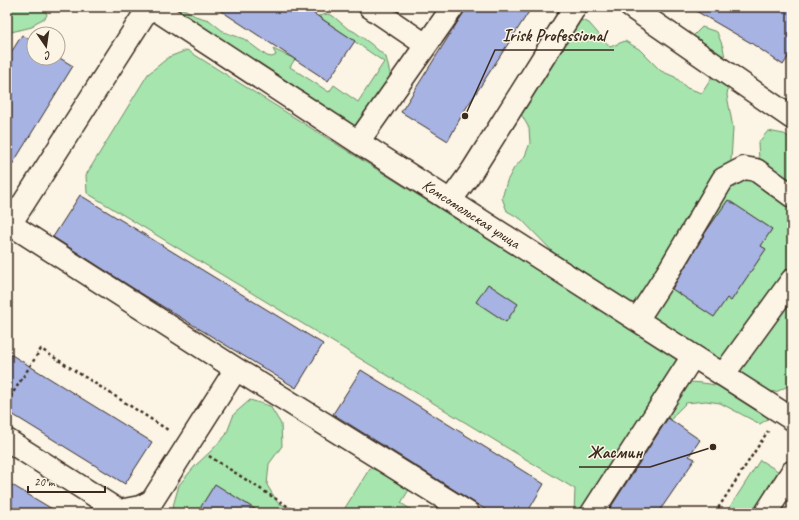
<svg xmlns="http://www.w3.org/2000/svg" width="799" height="520" font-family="Caveat,sans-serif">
<rect width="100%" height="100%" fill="#fcf5e5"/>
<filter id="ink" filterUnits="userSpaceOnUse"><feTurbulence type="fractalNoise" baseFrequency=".025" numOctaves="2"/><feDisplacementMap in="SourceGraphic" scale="8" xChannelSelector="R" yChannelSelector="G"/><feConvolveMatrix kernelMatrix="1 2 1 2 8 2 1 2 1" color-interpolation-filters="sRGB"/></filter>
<g filter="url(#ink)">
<path fill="#a6e5ad" stroke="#708866" d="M7,7H37L46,12L47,15L45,18L35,23L32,27L7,33Z
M171,7L186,10L195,16L209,20L224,32L244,39L267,56L272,57L276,55L273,49L295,59L290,67L329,92L334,85L358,102L384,62L318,16L328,14L333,16L347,28L355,32L371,44L386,57L393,86L377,123L332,134L315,128Z
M575,18L589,23L610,47L625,41L639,49L661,71L675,77L687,88L702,93L711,79L709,64L691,38L702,27L717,32L723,47L729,80L727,95L733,128L731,161L739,175H756L759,160L758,143L768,131L784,134L792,139V369L788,386L776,392L760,391L584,272L554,253L521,219L507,211L502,198L507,181L514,168L525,156L530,143L529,128L521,114L523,98Z
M187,50L677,358L672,373L675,381C686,382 698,382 710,384C731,388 754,403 769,418L760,424L720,403L706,401L686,403L675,414L667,426L620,513H574L575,489L87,193L86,175L148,74L169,57Z
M250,400L270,406L281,424L282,446L269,464L267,485L278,503L304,513H171L179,485L195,466L211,451L226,435L234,414Z
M760,460L781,473L755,513H726Z
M370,468L413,483L401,503L416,513H336L343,511Z"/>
<path fill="#a6b3e3" stroke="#3b2a1e" d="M215,7H304L355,41L328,81Z
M467,7H532L463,113L448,141L401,112Z
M689,7H792V51L783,65L751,43Z
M22,35L34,42V58H58V57L73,66L7,173V59Z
M80,195L323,344L296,388L139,292L53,237Z
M728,200L772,229L761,246L766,249L731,301L727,298L714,317L672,289L705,233Z
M488,284L518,304L506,322L476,302Z
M7,352L152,442L125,484L7,411Z
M361,370L544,484L527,513H491L333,414Z
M668,418L700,440L689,456L695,459L658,513H607Z
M7,482L59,513H7Z
M215,484L261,513H197Z"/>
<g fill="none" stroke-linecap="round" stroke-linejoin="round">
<defs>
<path id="minor" d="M152,7L358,142L792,419
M370,7L426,45
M631,7L792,118
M358,142L453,7
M450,201L472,171L575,7
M10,224L236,369L468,513
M7,229L149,7
M637,320L668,272L723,179L744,168L756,170L792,196
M723,375L792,280
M7,440L119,511L140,507L152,501L236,369
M592,513L693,356"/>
<path id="major" d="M766,513L792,472"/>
</defs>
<use href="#minor" stroke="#3b2a1e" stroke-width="25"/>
<use href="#major" stroke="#3b2a1e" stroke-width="25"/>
<path stroke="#3b2a1e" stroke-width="2.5" stroke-dasharray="3 3" stroke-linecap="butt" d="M7,402L41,349L168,430
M209,456L298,513
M715,513L768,431"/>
<use href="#minor" stroke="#fcf5e5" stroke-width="22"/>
<use href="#major" stroke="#fcf5e5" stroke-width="22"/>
</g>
</g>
<g text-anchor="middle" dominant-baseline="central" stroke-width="3" stroke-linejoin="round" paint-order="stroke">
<g font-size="16" fill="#3b2a1e" stroke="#fcf5e5">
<text transform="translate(471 214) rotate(33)">Комсомольская улица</text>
</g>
</g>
<path fill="none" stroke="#3b2a1e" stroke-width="1.5" d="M465 116L495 50H614M713 447L650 467H579"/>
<g fill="#3b2a1e" stroke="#fcf5e5" stroke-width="1.5">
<circle cx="465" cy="116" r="4"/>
<circle cx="713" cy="447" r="4"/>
</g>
<g font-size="17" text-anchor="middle" font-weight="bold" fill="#3b2a1e" stroke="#fcf5e5" stroke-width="3" stroke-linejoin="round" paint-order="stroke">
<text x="554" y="41">Irisk Professional</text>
<text x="615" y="458">Жасмин</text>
</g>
<rect width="799" height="520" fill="none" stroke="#fcf5e5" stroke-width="24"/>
<rect x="12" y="12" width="775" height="496" fill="none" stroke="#3b2a1e" stroke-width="1.5" filter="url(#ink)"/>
<g transform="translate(46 46) rotate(167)"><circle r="19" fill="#fcf5e5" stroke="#afa495"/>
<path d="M0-3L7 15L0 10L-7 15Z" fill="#3b2a1e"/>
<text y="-6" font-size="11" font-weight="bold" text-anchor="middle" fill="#3b2a1e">С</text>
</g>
<path d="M28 486v6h77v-6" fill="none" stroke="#3b2a1e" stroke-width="2"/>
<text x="34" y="486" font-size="12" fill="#3b2a1e" stroke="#fcf5e5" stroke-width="3" paint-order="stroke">20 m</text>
</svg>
